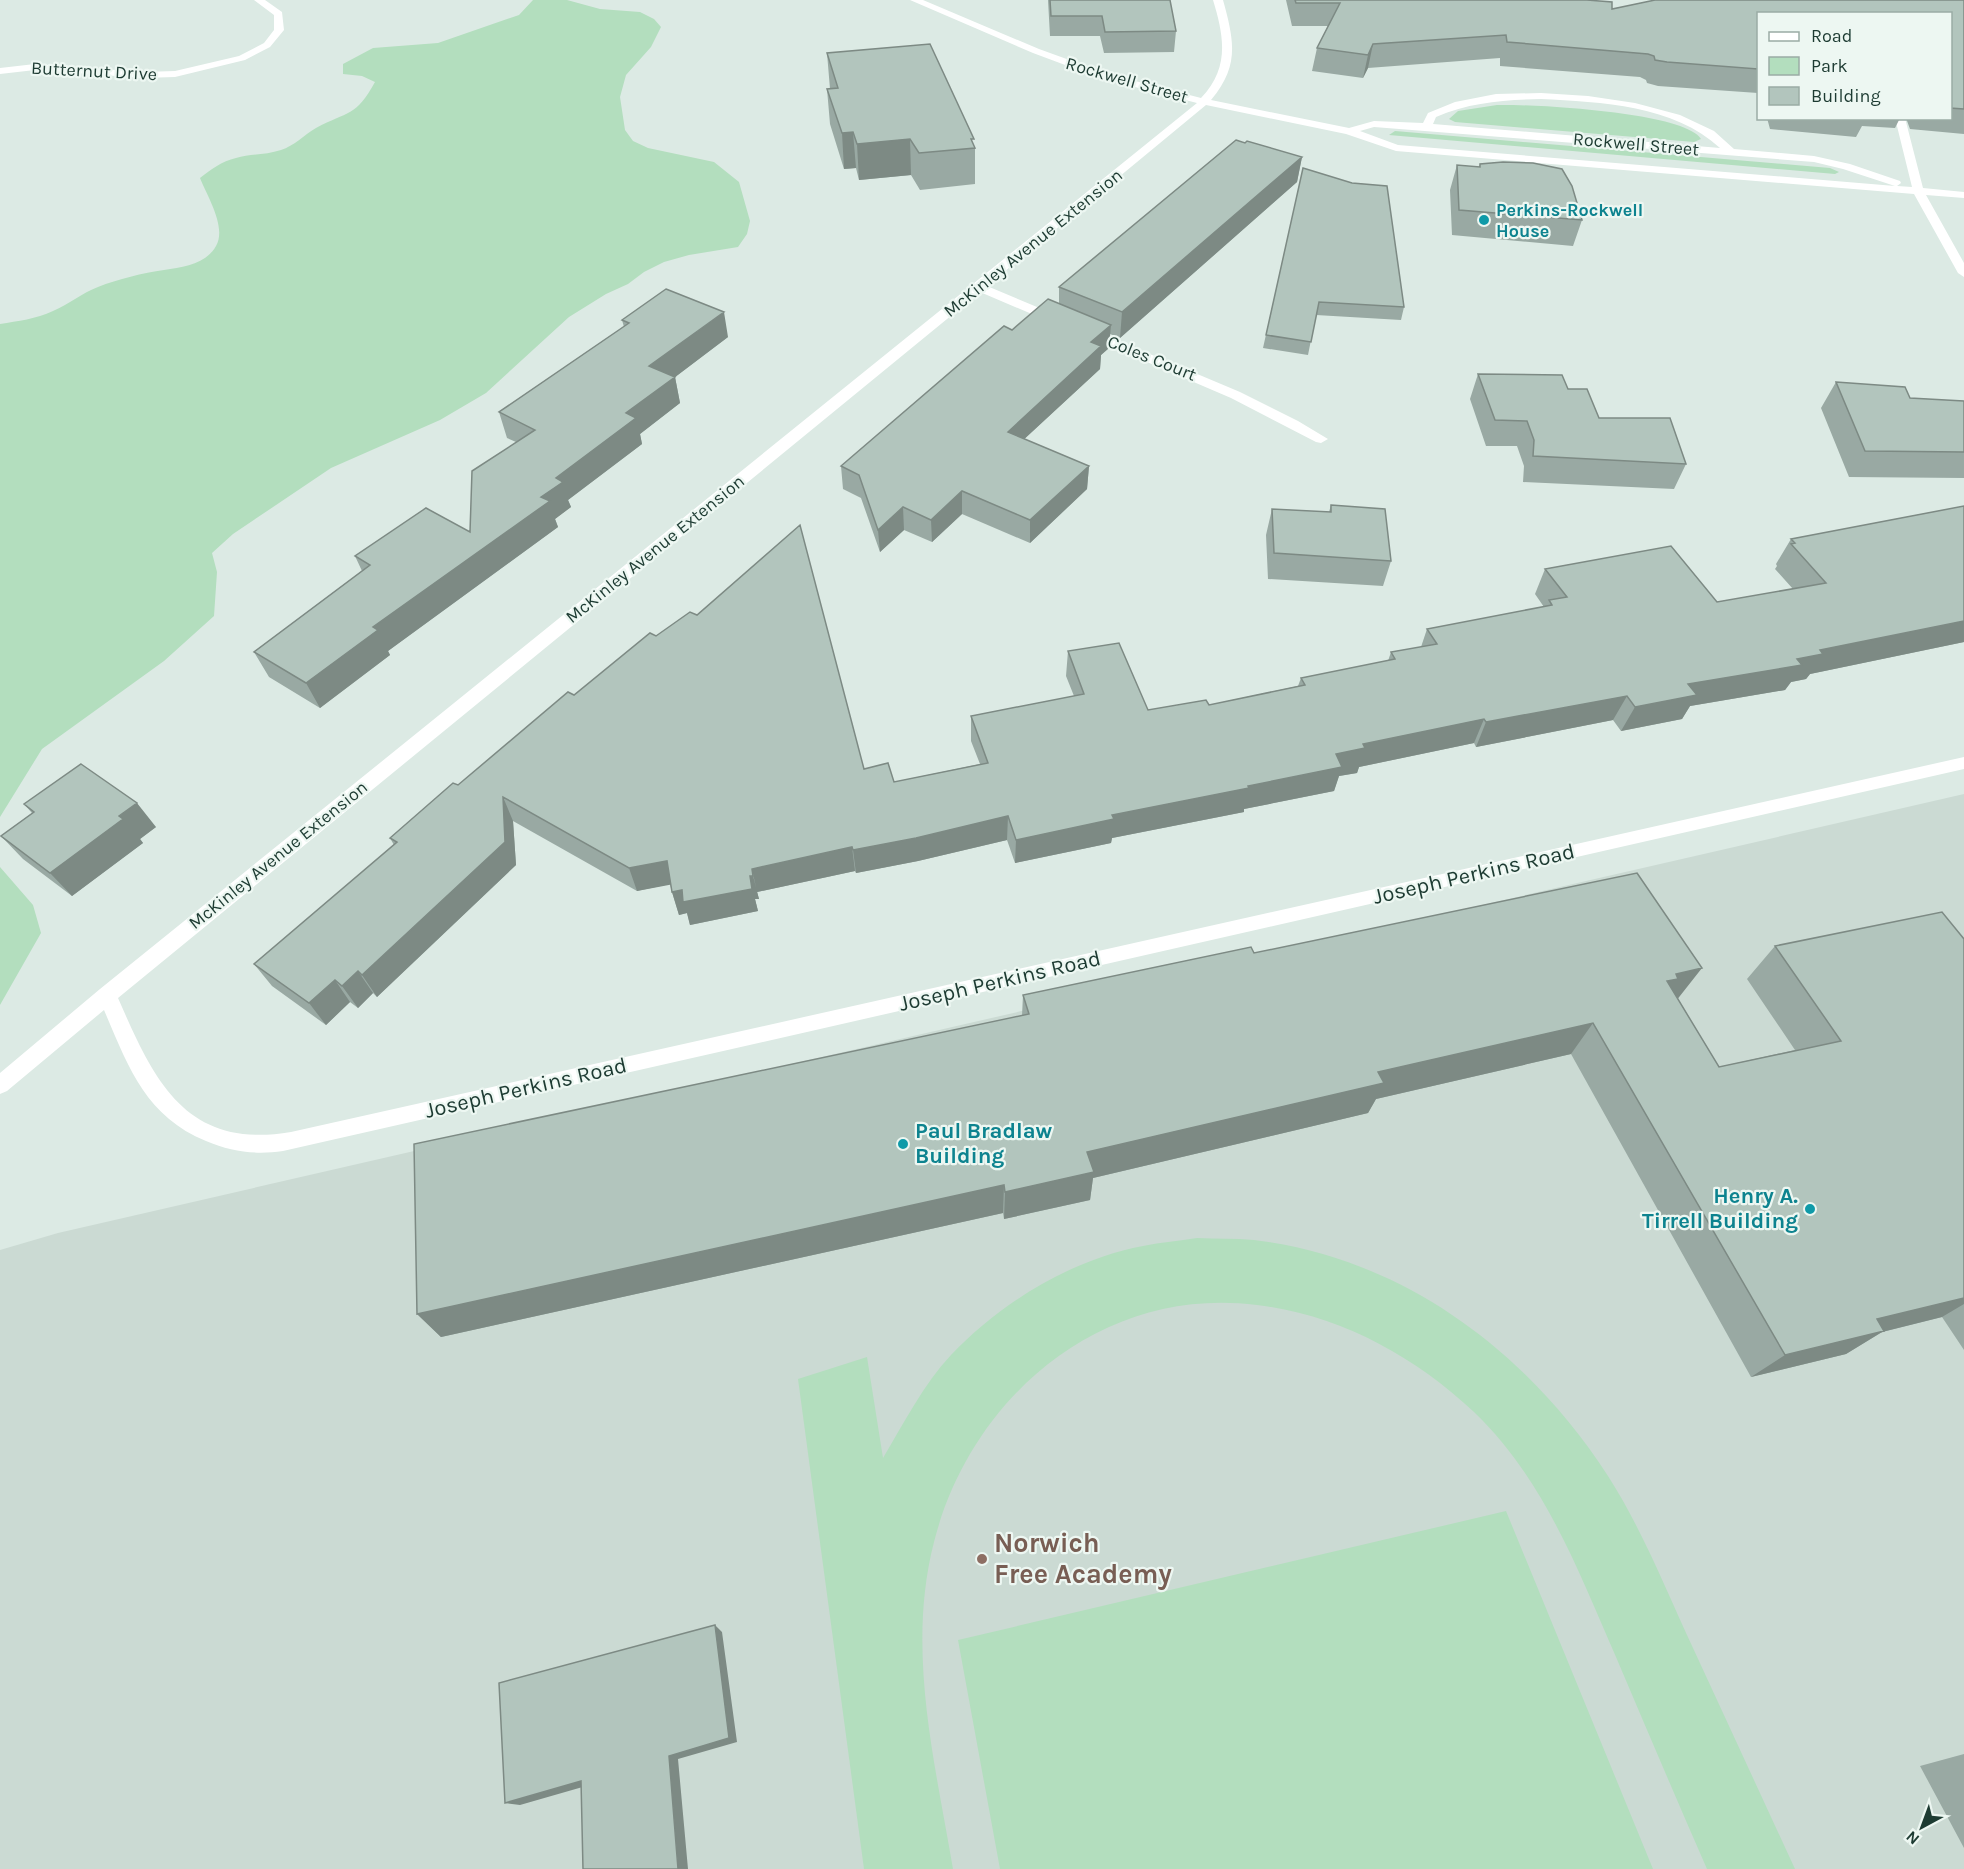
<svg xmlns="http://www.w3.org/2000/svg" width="1964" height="1869" font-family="Karla,sans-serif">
<rect width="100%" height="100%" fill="#dceae4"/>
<path fill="#cbdad3" d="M1964,794V1869H0V1250L58,1233Z"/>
<path fill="#b3debe" d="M533,0H567L600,9L640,12L654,19L661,27L651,47L626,75L620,97L625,130L633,141L648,148L714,162L739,182L750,221L747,234L738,247L689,255L664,262L644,272L628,284L606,294L569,317L486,393L440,420L331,468L233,534L212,553L217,572L214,616L164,661L42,749L0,817V324C18,321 36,319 53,311C69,304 82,293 98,287C118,279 143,273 164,270C184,267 206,264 216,246C227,227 207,196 200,178C210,170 222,161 236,158C250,154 266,155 281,150C294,146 304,135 316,128C348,111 356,117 375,82L362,76L343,74V64L373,48L438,43L519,15Z
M1497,105C1530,104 1685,112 1701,139L1694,142L1455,122L1449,119L1458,111Z
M1395,131L1830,168L1839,172L1835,174L1389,135Z
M0,867L33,905L41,933L0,1005Z
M1197,1238C1216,1239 1235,1238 1254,1240C1403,1258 1527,1351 1608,1476C1642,1529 1666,1590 1693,1648C1727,1722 1761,1795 1795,1869H1707C1676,1798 1646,1728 1616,1657C1578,1570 1544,1479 1474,1412C1414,1356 1340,1315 1257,1305C1103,1285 971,1396 934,1542C906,1650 935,1762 953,1869H864L798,1379L867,1357L883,1458C904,1423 923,1385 951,1355C1002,1302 1070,1260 1143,1246C1161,1242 1179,1241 1197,1238Z
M1506,1511L1653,1869H1000L958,1640Z"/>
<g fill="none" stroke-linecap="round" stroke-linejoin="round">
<path fill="#fff" fill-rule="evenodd" d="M254,0H265L282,12L284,30L270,47L245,60L175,77L143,78L35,70L0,74V68L35,64L143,72L175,71L239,56L264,43L274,30V15Z
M910,0H923L1039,49L1108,74L1201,98C1230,68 1224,36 1213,0H1223C1234,40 1240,66 1211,100L1349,128L1374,121L1423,123L1428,113L1455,102L1496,94L1541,93L1588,96L1635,103L1680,115L1714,131L1734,149L1814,156L1850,164L1900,181L1901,183L1897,186L1912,187L1895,118H1905L1923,188L1964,192V198L1926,195L1964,263V277L1958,273L1914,194L1396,151L1346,134L1206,105L987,286L1061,317V323H1053L980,292L118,998C154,1080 185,1150 291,1132L1964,757V769L283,1151C256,1155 232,1152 206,1141C145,1116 128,1066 104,1010L7,1091L0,1094V1073L100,989L1197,103L1100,78L1033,53ZM1541,99C1601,102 1674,105 1720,148L1433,124L1436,117C1471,102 1504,100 1541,99ZM1374,127L1814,162L1843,169L1895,186L1398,145L1360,131Z
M1088,328L1240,392L1298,421L1328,439L1321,443L1316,442L1231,398L1084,335L1082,332L1084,329Z"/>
</g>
<path fill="#99a9a3" d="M1048,0H1170L1176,31L1174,52L1104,53L1100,36H1050Z
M1286,0H1587L1612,9L1964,0V134L1910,129L1906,118H1950V14H1758V93L1658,86L1647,83L1646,80L1640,77L1500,66V58L1368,68L1363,78L1312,71L1317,48L1328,26H1292Z
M827,53L974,146L975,148V184L920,190L911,175L859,180L856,168L844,169L830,124L827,89H830Z
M1767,118H1900L1895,128L1862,126L1856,137L1770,129Z
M1302,157L1297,182L1120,338L1110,334L1109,348L1101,355L1100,369L1024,439L1089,466L1087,489L1030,543L962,514L932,542L904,530L880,552L861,498L843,489L841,466L1012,330L1059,304V287Z
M1480,164L1582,220L1573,246L1452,235L1450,190L1457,165L1479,167Z
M1303,168L1404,307L1401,320L1316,315L1308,355L1263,348Z
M622,320L728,337L675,377L680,403L640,434L642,444L568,500L571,507L555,519L558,527L388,651L390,655L320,708L269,677L254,652L362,571L355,556L470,532L516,442L507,438L499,412L624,327Z
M1478,374L1568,389L1599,418L1686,464L1674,489L1523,482L1524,466L1517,446H1486L1470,399Z
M1836,382L1910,398L1964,401V478L1849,477L1821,408Z
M1331,505L1391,561L1383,586L1268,579L1266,535L1272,509L1329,512Z
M1964,506V642L1810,674L1806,679L1791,682L1785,690L1690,706L1682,719L1621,731L1613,720L1476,747L1474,743L1359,767L1357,773L1339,776L1334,791L1244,809V812L1112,838L1111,843L1015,863L1007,840L918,861L856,873L855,871L757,892L759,899H755L758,911L690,925L687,913L679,915L672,892L670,884L637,891L513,821L516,865L377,997L373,993L358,1008L350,1002L326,1025L272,986L254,964L394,845L390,838L574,695L864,769L894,782L980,764L971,741V716L1074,696L1066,676L1068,651L1148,710L1209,705L1298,686L1301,678L1388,661L1391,652L1421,647L1427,629L1544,607L1535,594L1545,569L1717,602L1793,589L1775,569L1777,566L1776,564L1791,539Z
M24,804L156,827L140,839L143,843L72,896L23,859L1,836L32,813Z
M1964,939V1350L1942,1317L1882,1332L1846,1354L1751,1377L1571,1054L1376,1099L1368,1113L1093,1178L1090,1200L1004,1219L1003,1213L441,1337L417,1314L1022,1016L1023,995L1254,953L1678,999L1719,1067L1795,1050L1747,979L1775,946Z
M1964,1754V1848L1920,1766Z"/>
<path fill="#7d8a84" d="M1373,44L1368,68L1363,78L1368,55Z
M853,132L856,168L844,169L842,133Z
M910,139L911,175L859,180L857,144Z
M1302,157L1297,182L1120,338L1122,312Z
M724,312L728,337L662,387L675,377L680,403L640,434L642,444L568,500L571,507L555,519L558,527L388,651L390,655L320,708L306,683L373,627L541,497L556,478L626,413L649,366Z
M1111,325L1109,348L1101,355L1100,369L1007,455L1008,432L1091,342Z
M1089,466L1087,489L1030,543V520Z
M962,491V514L932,542L931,520Z
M903,507L904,530L880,552L878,530Z
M1964,621V642L1810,674L1806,679L1791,682L1785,690L1690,706L1682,719L1621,731L1635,707L1688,684L1797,659L1820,650Z
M1627,696L1613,720L1476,747L1486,722Z
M1484,719L1474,743L1359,767L1357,773L1339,776L1334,791L1244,809V812L1112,838L1111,843L1015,863L1016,840L1112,815L1248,786L1363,744Z
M503,797L513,821L516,865L377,997L362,975Z
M137,803L156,827L140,839L143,843L72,896L50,873L119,816Z
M1008,816L1007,840L918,861L856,873L853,850Z
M852,847L855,871L757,892L752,869Z
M667,861L674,884L637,891L629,868Z
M753,876L759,899H755L758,911L690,925L687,913L679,915L672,892Z
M1702,968L1676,1001L1667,981L1676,974Z
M358,971L373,993L358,1008L342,986Z
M335,980L350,1002L326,1025L309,1003Z
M1593,1023L1571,1054L1376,1099L1368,1113L1093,1178L1090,1200L1004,1219L1005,1192L1087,1152L1378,1072Z
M1004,1185L1003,1213L441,1337L417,1314Z
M1964,1298V1304L1942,1317L1882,1332L1846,1354L1751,1377L1785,1355L1877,1319Z
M715,1625L722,1632L737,1742L678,1759L688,1869H678L669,1756Z
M581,1781L593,1784L520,1805L505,1803Z"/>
<path fill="#b2c5bd" stroke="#7d8a84" stroke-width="1.5" d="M1050,0H1170L1176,31L1105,32L1102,16H1051Z
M1295,0H1587L1612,2V9L1655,0H1964V109L1950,108V14H1758V69L1667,62L1655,60L1654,56L1648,54L1507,42L1506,35L1373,44L1368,55L1317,48L1340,3H1296Z
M930,44L974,139H971L975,148L919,153L910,139L857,144L853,132L842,133L827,89L838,88L827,53Z
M1236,140L1245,143L1247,141L1302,157L1122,312L1059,287Z
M1503,162L1533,163L1562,169L1572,186L1582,220L1459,210L1457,165L1480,167V164Z
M1303,168L1352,183L1387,186L1404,307L1319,302L1311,342L1266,335Z
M666,289L724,312L649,366L675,377L626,413L636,418L556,478L563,482L541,497L550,501L373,627L378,630L306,683L254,652L370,565L355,556L426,508L470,532L472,471L535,430L499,412L629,323L622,320Z
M1048,299L1111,325L1091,342L1101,346L1008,432L1089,466L1030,520L962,491L931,520L903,507L878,530L859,475L841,466L1004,326L1012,330Z
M1478,374L1562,375L1568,389H1587L1599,418H1670L1686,464L1533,456L1534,440L1527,421L1495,420Z
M1836,382L1905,387L1910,398L1964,401V452L1865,451Z
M1331,505L1385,509L1391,561L1274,553L1272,509L1331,512Z
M1964,506V621L1820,650L1823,654L1797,659L1802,665L1688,684L1697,695L1635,707L1627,696L1486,722L1484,719L1363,744L1365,748L1336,754L1342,767L1248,786L1249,788L1112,815L1114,819L1016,840L1008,816L916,838L853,850L852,847L752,869L753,876H750L752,889L683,902L682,890L672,892L667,861L629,868L503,797L505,842L362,975L358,971L342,986L335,980L309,1003L254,964L397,842L390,838L453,783L458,785L568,692L574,695L650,633L656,636L690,612L697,615L800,525L864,769L888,763L894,782L988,763L971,716L1084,694L1068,651L1119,643L1148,710L1206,700L1209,705L1305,685L1301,678L1395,659L1391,652L1437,644L1427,629L1552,605L1549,600L1567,597L1545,569L1671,546L1717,602L1826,583L1791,544L1795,543L1791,539Z
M81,764L137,803L119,816L123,819L50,873L1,836L34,812L24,804Z
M1637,873L1702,968L1676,974L1678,979L1667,981L1719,1067L1841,1041L1775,946L1942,912L1964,939V1298L1877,1319L1884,1331L1785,1355L1593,1023L1378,1072L1384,1083L1087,1152L1094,1172L1005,1192L1004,1185L417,1314L414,1144L1029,1014L1023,995L1251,947L1254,953Z
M715,1625L729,1738L669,1756L678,1869H583L581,1781L505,1803L499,1683Z"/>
<g fill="#0f9aa8" stroke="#edf7f2" stroke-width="2">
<circle cx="1484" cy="220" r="6"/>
<circle cx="903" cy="1144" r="6"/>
<circle cx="1810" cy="1209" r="6"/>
</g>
<circle fill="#8d6e63" stroke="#edf7f2" stroke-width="2" cx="982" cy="1559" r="6"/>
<g text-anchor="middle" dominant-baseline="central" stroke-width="4.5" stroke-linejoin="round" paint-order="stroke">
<g font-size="18" fill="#1d3b32" stroke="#edf7f2">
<text transform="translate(94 71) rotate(3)">Butternut Drive</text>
<text transform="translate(1127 80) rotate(16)">Rockwell Street</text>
<text transform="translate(1636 144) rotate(5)">Rockwell Street</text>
<text transform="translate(1033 243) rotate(-39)">McKinley Avenue Extension</text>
<text transform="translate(1152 358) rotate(22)">Coles Court</text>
<text transform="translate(655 549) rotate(-39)">McKinley Avenue Extension</text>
<text transform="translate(278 855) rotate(-39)">McKinley Avenue Extension</text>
</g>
<g font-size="18" font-weight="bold" fill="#0d838f" stroke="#edf7f2" text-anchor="start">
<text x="1496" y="210">Perkins-Rockwell<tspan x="1496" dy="21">House</tspan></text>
</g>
<g font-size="22" fill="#1d3b32" stroke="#edf7f2">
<text transform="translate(1474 874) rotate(-13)">Joseph Perkins Road</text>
<text transform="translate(1000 981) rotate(-13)">Joseph Perkins Road</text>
<text transform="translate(526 1088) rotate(-13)">Joseph Perkins Road</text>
</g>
<g font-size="22" font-weight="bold" fill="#0d838f" stroke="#edf7f2" text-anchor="start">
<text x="915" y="1131">Paul Bradlaw<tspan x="915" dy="25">Building</tspan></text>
<text x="1798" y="1196" text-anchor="end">Henry A.<tspan x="1798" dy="25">Tirrell Building</tspan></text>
</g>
<g font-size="27" font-weight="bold" fill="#785e54" stroke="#edf7f2" text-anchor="start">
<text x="994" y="1543">Norwich<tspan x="994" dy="31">Free Academy</tspan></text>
</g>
</g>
<rect x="1757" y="12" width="195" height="108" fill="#edf7f2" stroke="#9aaca5" stroke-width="1.5"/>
<rect x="1769" y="32" width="30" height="9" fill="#ffffff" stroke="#9aaca5" stroke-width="1.5"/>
<text x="1811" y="42" font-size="18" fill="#1d3b32">Road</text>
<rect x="1769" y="57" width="30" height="18" fill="#b3debe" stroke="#9aaca5" stroke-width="1.5"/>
<text x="1811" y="72" font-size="18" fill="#1d3b32">Park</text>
<rect x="1769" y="87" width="30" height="18" fill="#b2c5bd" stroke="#9aaca5" stroke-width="1.5"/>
<text x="1811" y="102" font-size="18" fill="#1d3b32">Building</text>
<g transform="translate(1922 1827) rotate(221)" stroke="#edf7f2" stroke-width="4.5" paint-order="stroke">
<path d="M0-4.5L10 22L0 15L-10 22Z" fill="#1d3b32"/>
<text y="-9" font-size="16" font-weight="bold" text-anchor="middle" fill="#1d3b32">N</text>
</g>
</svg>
